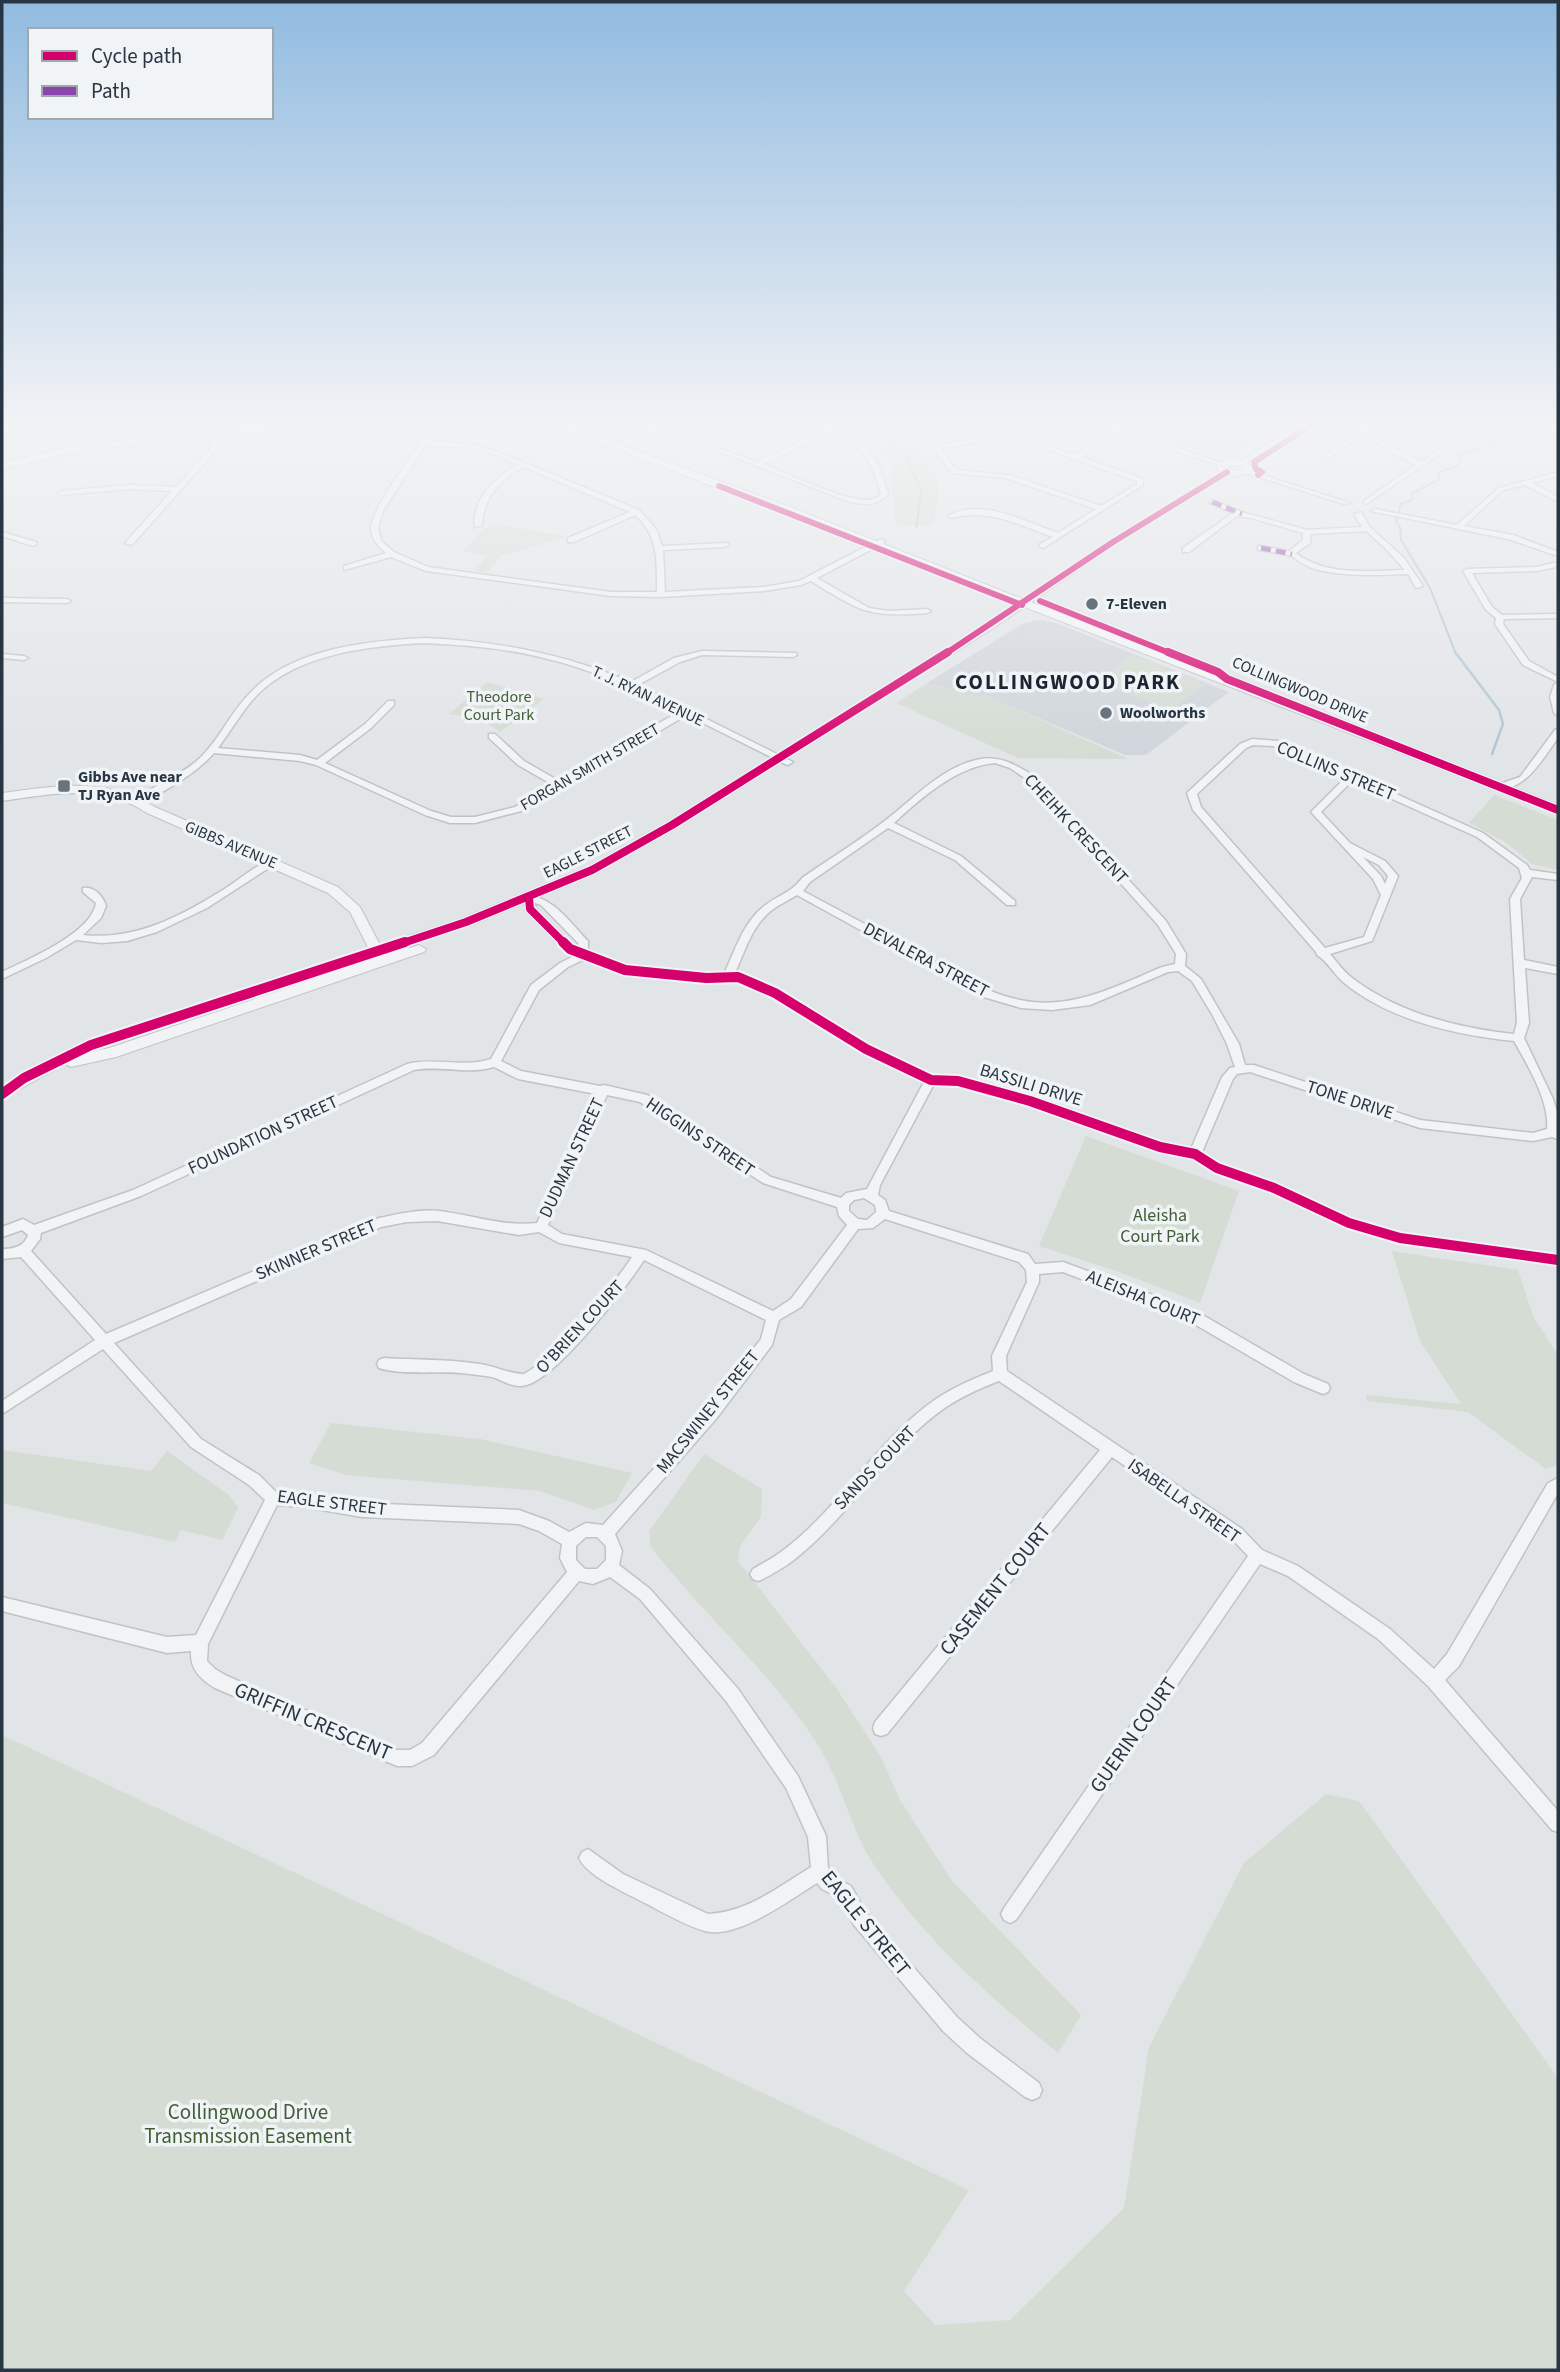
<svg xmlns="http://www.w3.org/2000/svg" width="1560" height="2372" font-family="'Source Sans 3',sans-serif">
<rect width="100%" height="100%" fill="#e2e5e8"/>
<path fill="#d0d5db" d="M1140,425H1282L1234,455L1215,456L1148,435Z
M1041,620L1056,623L1229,692L1146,755H1125L984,695L982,697L968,696L927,683L1024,623Z"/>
<path fill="#d4dcd3" d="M854,425H892C935,463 945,463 934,523L930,527L896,524L889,458Z
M494,524L565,536L562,539L501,555L487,573L475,571L487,555L463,551L482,530Z
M1133,655L1205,684L1170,711L1097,681Z
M487,682L544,699L500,732L483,720L449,714Z
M927,683L982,697L983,694L1128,759L1018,758L896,703Z
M1494,795L1558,820V870L1532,864L1507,843L1469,823Z
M1086,1136L1239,1191L1200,1303L1119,1272L1039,1246Z
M1392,1251L1518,1270L1533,1316L1558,1355V1465L1546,1469L1468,1412L1367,1401L1366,1395L1461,1404L1420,1341Z
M331,1423L480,1439L632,1473L616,1502L594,1510L540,1491L346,1475L309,1463Z
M2,1450L151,1471L167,1451L230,1496L238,1508L222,1540L181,1530L175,1542L2,1503Z
M704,1454L762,1489L761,1517L740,1546L738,1561L837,1689L881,1757L900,1800L952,1881L1081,2015L1058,2053C990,1997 919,1935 871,1860C850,1827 840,1779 818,1745C771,1672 703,1615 651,1547L649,1531Z
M2,1735L969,2190L904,2291L935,2325L1010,2320L1124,2208L1149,2047L1244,1863L1326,1794L1359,1801L1558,2078V2370H2Z"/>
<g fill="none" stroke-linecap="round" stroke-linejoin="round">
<path stroke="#b0c6d4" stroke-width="2" d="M870,425L903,451L922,491L916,527
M1456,654L1430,588L1401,540L1400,527L1396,522L1401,504L1412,500L1413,493L1438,480L1439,472L1457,466L1462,454L1520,437L1486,442L1476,425"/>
<path stroke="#b0c6d4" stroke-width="2.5" d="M1455,652L1499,710L1503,724L1492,754"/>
<defs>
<path id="minor" d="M104,425H110L101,435L98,447H94L95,435Z
M426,425H432L428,441L471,444L501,453L639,510L656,529L662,546L728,543L729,545L725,547L663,550L665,592L764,587L799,581L881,539L885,541L884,543L817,578L869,608L889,611L927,609L931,611L927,613C868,618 860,611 811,581L801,585L764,591L661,597L611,596L426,571L391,557L344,570V566L386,553C379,547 372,540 371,530C369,512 412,456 424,438ZM426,445L471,448L497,455L518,465C496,476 471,500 475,527L482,525C483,498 501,479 524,467L630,512L568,538V542H574L635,515C659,535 657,563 657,592H611L428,567L394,552L382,542L378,529L383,511Z
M728,425H735L703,442L757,462L828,428L839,425V427L836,429C870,442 879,461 888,494C877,507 862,505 847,501L695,442ZM831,432C864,445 872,461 881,494C877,498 873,500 867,500C845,501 786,473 763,464Z
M1133,425H1147L1156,428L1153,430L1140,427L1132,429L1135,434L1225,464L1220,465L1130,437L1121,439L1116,437L1081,457L1143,479V485L1043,548L1039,546L1040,544L1053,537C1020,525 987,508 952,518L948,516C981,497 1026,522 1058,533L1096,509L1006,478L952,473L934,449L943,444L1011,433L1075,455L1110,435L1107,433L1114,426ZM1117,429L1127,431L1128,433L1121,435L1114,432ZM1011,437L1137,481V484L1101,506L1009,475L956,470L941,450L947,447Z
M1298,425H1305L1243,464L1238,463Z
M1367,425H1374L1366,431V433L1421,462L1458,436L1457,433L1442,425H1449L1462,431L1465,437L1366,504L1364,503V501L1416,465L1366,438L1354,440L1330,457H1326V455L1350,437L1360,435V430Z
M218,432L221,434L215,451L132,545L125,543L172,491L129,489L61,495L58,493L61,491L129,485L176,487L210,449L215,434Z
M1246,471H1250L1350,503L1344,504L1246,473Z
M1558,472V476L1532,483L1558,497V502L1525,485L1503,490L1464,526L1513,535L1558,552V556L1508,539L1371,511L1375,509L1457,525L1499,488Z
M1212,500L1245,513L1307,530L1362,527L1354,514L1361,512L1369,526L1404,558L1423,586L1416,588L1408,574C1377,575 1345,577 1315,569C1305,566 1299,561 1291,556C1282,552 1268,552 1258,550V546H1261L1289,551L1303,540V533L1251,518L1237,516L1189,552H1183V548L1233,513L1210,503V501ZM1366,531L1385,548L1405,570C1371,571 1324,576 1296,553L1310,543L1311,534Z
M2,532L36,542L37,544L33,546L2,536Z
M1553,563H1556V567L1536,571L1472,573L1492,607L1502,615L1558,614V618L1504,619L1503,624L1529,661L1558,677V716L1554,713L1550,697L1554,685L1558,682L1523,665L1495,624L1496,618L1486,610L1463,571L1467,569L1536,567Z
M2,598L67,599L71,601L67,603L2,602Z
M425,638C497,641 564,654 631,682L674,658L702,651L796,653L797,655L793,657L702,655L680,662L638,685L793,762L788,765L785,764L687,715L521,811L475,823H450L425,815L316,765L300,761L214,753C194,775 168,789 142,803L139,804L134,801C154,784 182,776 201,757C220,738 231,712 250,693C292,648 367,641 425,638ZM425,643C465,645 505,648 544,658C592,669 636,690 680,711L559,781L524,761L495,734H489V738L518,765L553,785L515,807L475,817H451L431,811L325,763L371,728L394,705V701H388L365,724L317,760L300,755L218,748C231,731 242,711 257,695C299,653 369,646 425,643Z
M2,654L24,656L28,658L24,660L2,658Z
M1558,729V738C1542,759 1527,790 1497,789V785L1520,777L1555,730Z
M1252,739L1278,741L1483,833L1527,865L1530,870L1558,874V880L1532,877L1520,899L1524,960L1558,967V974L1525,968L1529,1023L1524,1038L1553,1099L1558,1115V1139L1552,1137L1533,1141L1420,1128L1250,1072L1237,1074L1233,1079L1202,1152L1221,1165L1278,1185L1353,1219L1400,1233L1558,1255V1265L1400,1243L1345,1226L1270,1191L1213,1171L1192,1158L1156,1150L1027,1104L958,1085L934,1084L880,1185L878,1195L885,1200L889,1211L1028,1254L1035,1264L1063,1262L1194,1310L1304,1374L1328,1384L1330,1388L1328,1392L1323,1394L1294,1382L1184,1318L1063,1272L1039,1274V1282L1006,1356L1007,1371L1242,1529L1262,1550L1298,1566L1390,1629L1434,1669L1447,1654L1548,1483L1558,1478V1493L1459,1666L1445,1680L1558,1811V1832L1552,1830L1428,1686L1378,1639L1288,1576L1260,1564L1016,1920L1010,1923L1004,1920L1001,1914L1004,1908L1248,1556L1232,1539L1112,1457L887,1734L881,1736L875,1734L873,1728L875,1722L1100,1450L999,1381C980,1388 963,1396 946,1407C887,1448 851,1515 795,1559C785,1567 774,1573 763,1579L758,1581L753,1579L750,1574L753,1569C763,1563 775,1557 785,1549C841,1506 877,1440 936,1399C954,1387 973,1379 993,1371L992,1356L1027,1282L1026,1270L1019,1262L885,1219L873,1228L858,1229L801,1307L779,1320L772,1345L716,1419L615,1534L622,1551L619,1565L650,1589L738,1689L798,1776L826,1836L828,1868L834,1877L851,1886L866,1913L957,2017L981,2039L1039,2083L1042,2090L1039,2097L1032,2100L1025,2097L967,2053L943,2031L854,1925L839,1898L822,1889L817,1883C791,1899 737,1940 705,1931C683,1925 652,1906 631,1896C616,1888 586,1874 579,1858L582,1852L588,1849L623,1874L708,1914C748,1912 778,1887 811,1867L808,1837L786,1788L726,1701L640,1599L610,1577L593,1584L579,1581L434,1755L412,1766H397L215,1688C200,1679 190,1669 191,1651L167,1653L2,1611V1597L167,1637L196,1635L265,1500L249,1485L191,1447L103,1349L2,1414V1401L95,1340L21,1257L2,1259V1249C13,1249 24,1247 28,1235L22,1230L2,1237V1227L23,1219L34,1225L133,1190L407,1064C435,1057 464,1068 491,1059L531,985L560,963L576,955L566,951L526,911L524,898L525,896C552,894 571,924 588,941V951L591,953L626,967L706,974L725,972C735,950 743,924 762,908C775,896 792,893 802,878C828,860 854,844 878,826C909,804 938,769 976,760C998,754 1017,765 1035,777L1166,921L1186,954L1185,966L1201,979L1239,1044L1245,1065H1254L1420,1120L1533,1133L1547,1129C1550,1102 1527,1064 1514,1041C1456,1035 1390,1021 1343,982C1334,974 1328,962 1317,955L1316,952L1193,810L1187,793L1189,791L1240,744ZM1253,745L1273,746L1345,778L1311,812L1373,879L1381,895L1364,937L1325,948L1201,807L1197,794L1246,748ZM995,763L1010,768L1029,781L1158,925L1176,954L1175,964L1162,967C1117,986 1071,1011 1020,1000C1009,998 998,994 988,990L803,891L810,882L888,828L955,860L1007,905H1015V901L961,856L894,823C921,798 957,766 995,763ZM1352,781L1477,837L1519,868L1522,878L1510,899L1517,1023L1514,1034C1457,1028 1398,1013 1352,978C1343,971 1337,962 1330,954L1372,941L1398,876L1385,861L1350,843L1321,812ZM1363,857L1379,865L1388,876L1385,884L1381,876ZM797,895L980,996L1021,1008L1052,1010L1090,1005L1168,972L1178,971L1192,981L1213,1016L1227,1044L1235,1067L1230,1068L1222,1077L1191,1149L1161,1143L1030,1097L958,1077L933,1076L870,1046L779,990L735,973C745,951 752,925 772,910C780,904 789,900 797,895ZM535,903L541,905L579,944L578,948L574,947L535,908ZM585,959L625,974L706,982L729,979L735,980L771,996L862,1052L924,1082L867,1189L846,1193L841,1198L771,1177L647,1095L604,1085L600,1086L521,1071L501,1061L539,990L568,967ZM494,1067L518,1079L596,1094L537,1223C504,1227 472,1215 439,1211C419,1209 399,1214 379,1218L106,1334L31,1251L40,1239L41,1233L141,1196L414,1070C441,1065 468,1075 494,1067ZM607,1095L640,1102L763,1183L837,1207L839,1216L847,1225L791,1299L773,1311L646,1250L562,1234L548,1225ZM864,1198L875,1205L876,1212L867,1220L858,1219L849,1211V1205L854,1200ZM437,1221L519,1235L539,1232L559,1243L632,1257C609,1291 559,1355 524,1374C509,1374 495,1366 480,1364C448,1359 416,1360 384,1358L379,1360L377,1364L379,1368C399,1375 437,1371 460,1373C470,1374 481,1375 492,1377C502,1380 511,1387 522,1386C553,1384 626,1288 644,1260L766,1320L761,1339L706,1411L603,1525L586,1523L569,1532L549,1521L519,1510L362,1503L305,1493L276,1492L259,1475L201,1439L114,1343L381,1227L407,1222ZM277,1505L305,1507L362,1517L519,1524L539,1531L562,1544L560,1558L567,1572L422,1743L410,1750H397L227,1676L215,1669L207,1661L208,1644ZM586,1537H597L606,1546V1560L597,1569H585L576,1560V1546Z
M272,859L277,862L275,864L207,908L157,932L127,941L101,943L76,940L46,958L2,979V972C27,960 92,933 96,903L83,892V888C94,886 103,896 106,906L101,918L83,935C136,941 183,915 226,888C241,878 256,865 272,859Z"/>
<path id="tertiary" d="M285,425H310L306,427L78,451L2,469V463L78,445Z
M659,425H669L619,448L612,446Z
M1233,459L1248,463L1253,470L1236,477L1229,475L1116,544L992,629L676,828L596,873L471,925L385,953L386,955L419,945L426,949L424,952L116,1057L71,1067L65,1064L2,1099V1087L19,1074L86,1041L369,949L350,912L328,893L147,813C102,783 53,794 2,801V793C55,786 107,776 155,807L338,887L360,907L380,945L461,919L588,867L668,822L984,625L1110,540L1221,472L1217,469L1219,462ZM1233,465L1244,469L1236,471L1226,468ZM373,957L374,959L109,1048L86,1053Z"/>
<path id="secondary" d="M555,425H567L790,507L1215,675L1231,676L1558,805V814Z"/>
</defs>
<use href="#minor" stroke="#c0c3c6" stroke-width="3"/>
<use href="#tertiary" stroke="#c0c3c6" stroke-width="2"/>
<use href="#secondary" stroke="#c0c3c6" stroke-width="2"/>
<use href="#minor" fill="#f2f3f4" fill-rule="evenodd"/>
<use href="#tertiary" fill="#f2f3f4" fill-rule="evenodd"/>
<use href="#secondary" fill="#f6f6f7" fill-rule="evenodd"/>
<path stroke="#8e44ad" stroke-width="5" stroke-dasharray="10 5" stroke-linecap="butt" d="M1212,502L1242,514
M1261,548L1292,554"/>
<defs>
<path id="cycleway-far2" d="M1258,475L1262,472L1256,469L1254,462L1312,425
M719,486L1022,605
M1040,601L1172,654
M945,654L1113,542L1227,472"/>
<path id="cycleway-far1" d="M1168,652L1218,672L1227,679L1558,810
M529,898L530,909L565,944
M400,944L466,922L592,870L672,825L948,652"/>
<path id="cycleway" d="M563,942L570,949L625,970L706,978L738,977L775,993L866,1049L931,1080L958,1081L1030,1101L1160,1147L1195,1154L1217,1168L1274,1188L1349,1223L1400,1238L1558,1260
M2,1094L24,1078L91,1045L405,942"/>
</defs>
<use href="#cycleway-far2" stroke="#f0f4f7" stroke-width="9"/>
<use href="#cycleway-far1" stroke="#f0f4f7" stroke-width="11"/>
<use href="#cycleway" stroke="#f0f4f7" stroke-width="14"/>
<use href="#cycleway-far2" stroke="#d6006c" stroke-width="6"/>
<use href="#cycleway-far1" stroke="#d6006c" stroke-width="8"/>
<use href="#cycleway" stroke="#d6006c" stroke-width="10"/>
</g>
<linearGradient id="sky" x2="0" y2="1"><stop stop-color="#91bbe0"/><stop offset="0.56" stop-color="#f2f3f5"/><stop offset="1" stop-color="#f2f3f5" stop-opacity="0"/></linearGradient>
<rect width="1560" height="757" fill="url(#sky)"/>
<g fill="#69737c" stroke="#f0f4f7" stroke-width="2.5">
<circle cx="1092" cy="604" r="7"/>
<circle cx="1106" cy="713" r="7"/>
<rect x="57" y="779" width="14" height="14" rx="3.5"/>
</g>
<g text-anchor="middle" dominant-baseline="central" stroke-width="7" stroke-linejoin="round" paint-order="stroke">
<g font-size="16" font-weight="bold" fill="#283542" stroke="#f0f4f7" text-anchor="start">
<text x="1106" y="604">7-Eleven</text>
<text x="1120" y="713">Woolworths</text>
<text x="78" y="777">Gibbs Ave near<tspan x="78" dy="18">TJ Ryan Ave</tspan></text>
</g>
<g font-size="16" fill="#283542" stroke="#f0f4f7">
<text transform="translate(1300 690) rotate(23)">COLLINGWOOD DRIVE</text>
<text transform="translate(648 696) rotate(25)">T. J. RYAN AVENUE</text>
<text transform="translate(590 767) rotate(-30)">FORGAN SMITH STREET</text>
<text transform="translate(231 845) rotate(23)">GIBBS AVENUE</text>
<text transform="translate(588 852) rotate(-27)">EAGLE STREET</text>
</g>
<g font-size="16" fill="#425e35" stroke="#f0f4f7">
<text x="499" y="697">Theodore<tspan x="499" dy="18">Court Park</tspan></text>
</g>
<g font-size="18" fill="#283542" stroke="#f0f4f7">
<text transform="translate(1336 771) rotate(23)">COLLINS STREET</text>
<text transform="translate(1076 829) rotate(47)">CHEIHK CRESCENT</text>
<text transform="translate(926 960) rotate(28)">DEVALERA STREET</text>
<text transform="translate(1031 1085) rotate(17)">BASSILI DRIVE</text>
<text transform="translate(1350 1100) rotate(18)">TONE DRIVE</text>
<text transform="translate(263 1135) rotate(-25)">FOUNDATION STREET</text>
<text transform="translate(700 1137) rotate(34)">HIGGINS STREET</text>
<text transform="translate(572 1158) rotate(-65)">DUDMAN STREET</text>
<text transform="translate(316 1250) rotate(-23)">SKINNER STREET</text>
<text transform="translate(1143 1298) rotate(22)">ALEISHA COURT</text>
<text transform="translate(580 1327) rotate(-47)">O'BRIEN COURT</text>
<text transform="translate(708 1412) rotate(-51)">MACSWINEY STREET</text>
<text transform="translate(875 1468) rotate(-46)">SANDS COURT</text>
<text transform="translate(1184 1501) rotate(35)">ISABELLA STREET</text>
<text transform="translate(332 1503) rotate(7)">EAGLE STREET</text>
</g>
<g font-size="18" fill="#425e35" stroke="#f0f4f7">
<text x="1160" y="1215">Aleisha<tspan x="1160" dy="21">Court Park</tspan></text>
</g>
<g font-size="21" font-weight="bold" letter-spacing="2" fill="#1b2632" stroke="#f0f4f7">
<text x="1068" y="682">COLLINGWOOD PARK</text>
</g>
<g font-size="21" fill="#283542" stroke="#f0f4f7">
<text transform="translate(995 1589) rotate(-51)">CASEMENT COURT</text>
<text transform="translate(313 1721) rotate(23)">GRIFFIN CRESCENT</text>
<text transform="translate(1133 1735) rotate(-55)">GUERIN COURT</text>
<text transform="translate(866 1923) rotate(51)">EAGLE STREET</text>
</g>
<g font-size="21" fill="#425e35" stroke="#f0f4f7">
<text x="248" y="2112">Collingwood Drive<tspan x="248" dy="24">Transmission Easement</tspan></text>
</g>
</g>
<rect width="1560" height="2372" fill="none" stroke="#283542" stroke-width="7"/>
<rect x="28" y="28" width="245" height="91" fill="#f0f4f7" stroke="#a0a8af" stroke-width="2"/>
<rect x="42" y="51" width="35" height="10" fill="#d6006c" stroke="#a0a8af" stroke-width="2"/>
<text x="91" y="63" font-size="21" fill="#283542">Cycle path</text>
<rect x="42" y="86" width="35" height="10" fill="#8e44ad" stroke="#a0a8af" stroke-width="2"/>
<text x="91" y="98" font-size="21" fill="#283542">Path</text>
</svg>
